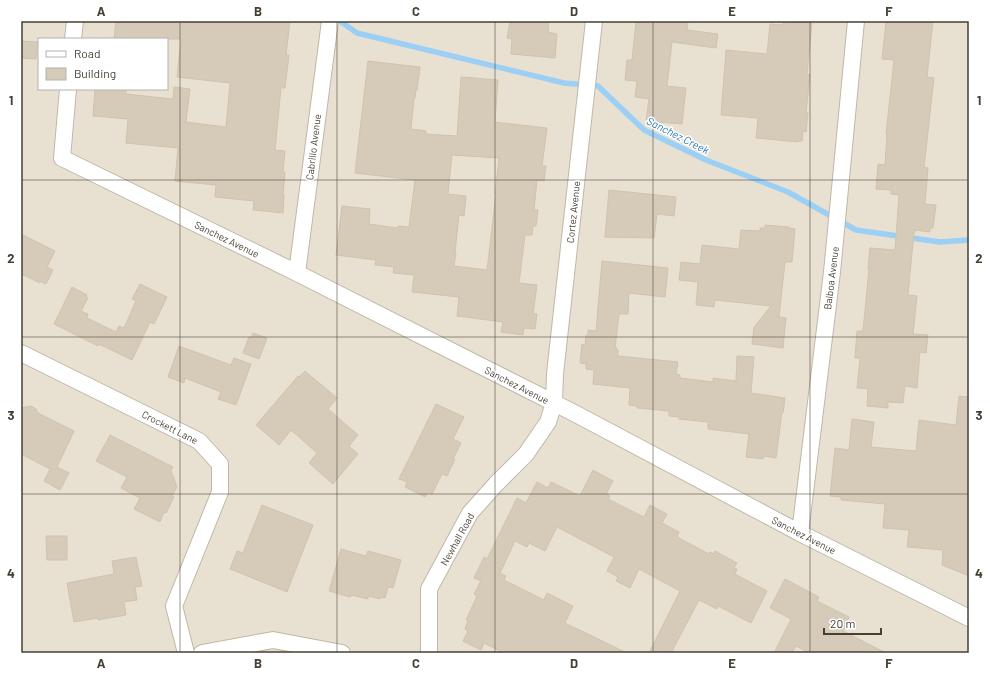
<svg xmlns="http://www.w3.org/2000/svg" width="990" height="674" font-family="Barlow,sans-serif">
<rect width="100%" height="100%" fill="#f3efe4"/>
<path fill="#e8e1d2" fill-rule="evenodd" d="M21,21H969V653H21ZM39,39H167V89H39Z"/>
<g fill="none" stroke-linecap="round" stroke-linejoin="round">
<path stroke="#9bcff5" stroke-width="5.5" d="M340,21L357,33L564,83L598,86L644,130L706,160L788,192L856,230L940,242L969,240"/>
</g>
<path fill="#d6cbb9" stroke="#d1c3ac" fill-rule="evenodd" d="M116,21H290L286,55H289L285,88H281L275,150L285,151L283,172H285L283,195H284L283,213L253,210L254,201L215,197L216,185L175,181L178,148L126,143L128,119L93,116L95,89H126V94L173,99L174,87L190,89L186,122L226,127L230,83L177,77L181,39H114Z
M510,21H549L548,32L557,34L555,58L511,54L512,39L507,38Z
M636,21H688L687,30L718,34L716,48L672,42L667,86L686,88L682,124L646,121L649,99L635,97L637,81L625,80L627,60H632Z
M783,21L812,23L807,74L810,75L806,113H808L806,132L803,131L802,141H798V142L756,138L758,118L721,115L726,50L767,54L770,24L783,25Z
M886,21H933L927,77L934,78L924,167L928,168L925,204L936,205L933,228H930V232L915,230V232H914L908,295L917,296L913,334L928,335L926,353L920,352L917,388L905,386L903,403L888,402V408L867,406L868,389L857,388L860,358H855L857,331H863L869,269H868L870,248L895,250L899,195L891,194V190L876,189L878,164L885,165L887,135L886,134L894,60L882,59Z
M21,41L37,42L36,59L21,58Z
M368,61L420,67L417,90H416L415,98H414L411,129L426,131V134L457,136L461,77L498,80L495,122L547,128L542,166H546L544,181L537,180L534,210H538L536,226H533L532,235H525L519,283L537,285L533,314H537L535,329L524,328L523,335L501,332L503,322L457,316L459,297L412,292L414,275L393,273L394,267L375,265L376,260L336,255L342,206L370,209L369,224L398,228V226L409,227L415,180L355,173ZM452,155L499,158L495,194H496L487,270L454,266L456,253L455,252L459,215L464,216L466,196L448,194Z
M609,190L676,197L674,216L657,214L654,238L605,237Z
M765,225L789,227V228L795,229L792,262H785L779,317L786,318L783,348L752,344L754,327L771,306L715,300L714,307L696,305L698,282L679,280L681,262L700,264L702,245L739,249L741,230L760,231V228H765Z
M21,234L55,251L47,267L53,270L46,284L40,281V283L21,274Z
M602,261L668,268L665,297L629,293L628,314H619L615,348H617L616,350H618V356L678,362L676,374L680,375V378L713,382V378L736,381L737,356L754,357L751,393L785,398L783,413L782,412L776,458L764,456L763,459L746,457L749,434L708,429V422L679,419V417L669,416V411L637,408V406L629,405L630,388L593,384L594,370L586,369V364L580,363L582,344L585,345L586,335L588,336V330L596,331Z
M140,284L167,297L154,324L150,322L132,360L99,344L98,346L54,324L72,287L87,295L86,296L88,298L81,311L88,314L87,318L116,332L119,326L124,328L136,301L132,299Z
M253,333L267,338L259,359L243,353L249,337L251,338Z
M179,346L231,365L234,358L251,364L236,405L218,399L221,392L185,378L184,383L168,377Z
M305,371L337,398L328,409L358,435L349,446L358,454L333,484L309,463L317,453L291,430L279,445L256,425L298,376L299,377Z
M959,396L969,397V576L942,565L943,550L907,547L909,530L883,528L885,504L841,500V497L830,496L835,448L849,450L852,419L874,422L871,447L916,451L919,420L956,425Z
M436,404L464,417L453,439L461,443L453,459H455L447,476L442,474L432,494L428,492L425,497L405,487L407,482L399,479Z
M31,406L36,409L38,413L74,431L57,467L69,473L60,490L44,481L50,469L21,454V408Z
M110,435L173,467L171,471L177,487L172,496L174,497L166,513L164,512L160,522L134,509L140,498L121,488L127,477L96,461Z
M593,470L613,481L606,494L610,496L608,499L644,517L650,505L667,514L662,523L679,532L677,537L709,554L710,552L714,554L715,551L737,563L734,568L737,569L735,574L767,591L751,623L718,606L717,609L699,600L671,653H649L680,591L639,569L630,588L616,581L618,577L607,571L614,557L557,527L545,551L529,543L527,547L515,541L500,573L506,576L504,580L544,600L547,593L573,606L565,623L627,653H504L484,643L481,650L463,641L468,631L465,629L468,621L466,620L477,596L474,594L481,581L474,578L484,557L487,559L517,498L526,503L537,482L548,488L551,482L580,496Z
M262,505L313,525L287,592L230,569L237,551L243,553Z
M46,536H67V560H47Z
M341,549L366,556L368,551L401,560L393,588L388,587L385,598L381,597L380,599L368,596V599L351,595L350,597L329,591Z
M136,557L142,586L135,587L137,600L124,602L126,615L98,620V618L74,622L67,583L114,574L112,561Z
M785,579L819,597L817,601L849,617L845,625L846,626L843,631L886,653H810L796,646L792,653H774L791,619L770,608Z"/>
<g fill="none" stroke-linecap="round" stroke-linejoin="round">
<defs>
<path id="minor" d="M73,39L75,21
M68,89L62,158L297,273L576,414L800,533L969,618
M297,273L330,21
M21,353L199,441L220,464V492L174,606L186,653
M800,533L832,272L856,21
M202,653L273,640L342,653
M429,653V589L470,513L496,484L526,454L548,422L554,403L555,374L594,21"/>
</defs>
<use href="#minor" stroke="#c0b7a6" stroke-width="18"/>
<use href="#minor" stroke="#fff" stroke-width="16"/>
</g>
<path fill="none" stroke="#463f34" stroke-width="1" stroke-opacity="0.55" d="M180,21V653M337,21V653M495,21V653M653,21V653M810,21V653M21,180H969M21,337H969M21,494H969"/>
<g text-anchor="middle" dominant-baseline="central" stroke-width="3" stroke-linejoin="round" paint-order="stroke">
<g font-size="10" fill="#463f34" stroke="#fff">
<text transform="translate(313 147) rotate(-83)">Cabrillo Avenue</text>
<text transform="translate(573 212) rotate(-84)">Cortez Avenue</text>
<text transform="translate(227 239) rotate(26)">Sanchez Avenue</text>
<text transform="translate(831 278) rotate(-83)">Balboa Avenue</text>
<text transform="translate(517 385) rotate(27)">Sanchez Avenue</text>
<text transform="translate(170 427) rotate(27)">Crockett Lane</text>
<text transform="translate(804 535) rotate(27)">Sanchez Avenue</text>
<text transform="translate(457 539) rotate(-61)">Newhall Road</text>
</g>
<g font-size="11" font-style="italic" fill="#2578b9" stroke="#fff">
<text transform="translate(678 135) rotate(27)">Sanchez Creek</text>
</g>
</g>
<rect width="990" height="674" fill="none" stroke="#ffffff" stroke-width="44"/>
<rect x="38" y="38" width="130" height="52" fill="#ffffff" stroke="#b5b2ae"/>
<rect x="46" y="51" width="20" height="6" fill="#ffffff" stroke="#b5b2ae"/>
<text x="74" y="58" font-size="12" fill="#463f34">Road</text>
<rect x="46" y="68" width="20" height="12" fill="#d6cbb9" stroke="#b5b2ae"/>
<text x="74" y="78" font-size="12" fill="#463f34">Building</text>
<path d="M824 628v6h57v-6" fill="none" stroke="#463f34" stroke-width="2"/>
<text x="830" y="628" font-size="12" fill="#463f34" stroke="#ffffff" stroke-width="3" paint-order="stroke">20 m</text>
<rect x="22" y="22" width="946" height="630" fill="none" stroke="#463f34" stroke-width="1.5"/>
<g font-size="13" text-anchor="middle" font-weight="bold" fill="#463f34">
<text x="101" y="16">A</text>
<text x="258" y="16">B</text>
<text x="416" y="16">C</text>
<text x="574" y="16">D</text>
<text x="732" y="16">E</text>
<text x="889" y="16">F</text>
<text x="11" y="105">1</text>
<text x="979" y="105">1</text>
<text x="11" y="263">2</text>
<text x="979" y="263">2</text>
<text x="11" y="420">3</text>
<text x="979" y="420">3</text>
<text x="11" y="578">4</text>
<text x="979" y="578">4</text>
<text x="101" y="668">A</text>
<text x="258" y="668">B</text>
<text x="416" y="668">C</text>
<text x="574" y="668">D</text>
<text x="732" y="668">E</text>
<text x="889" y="668">F</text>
</g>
</svg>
